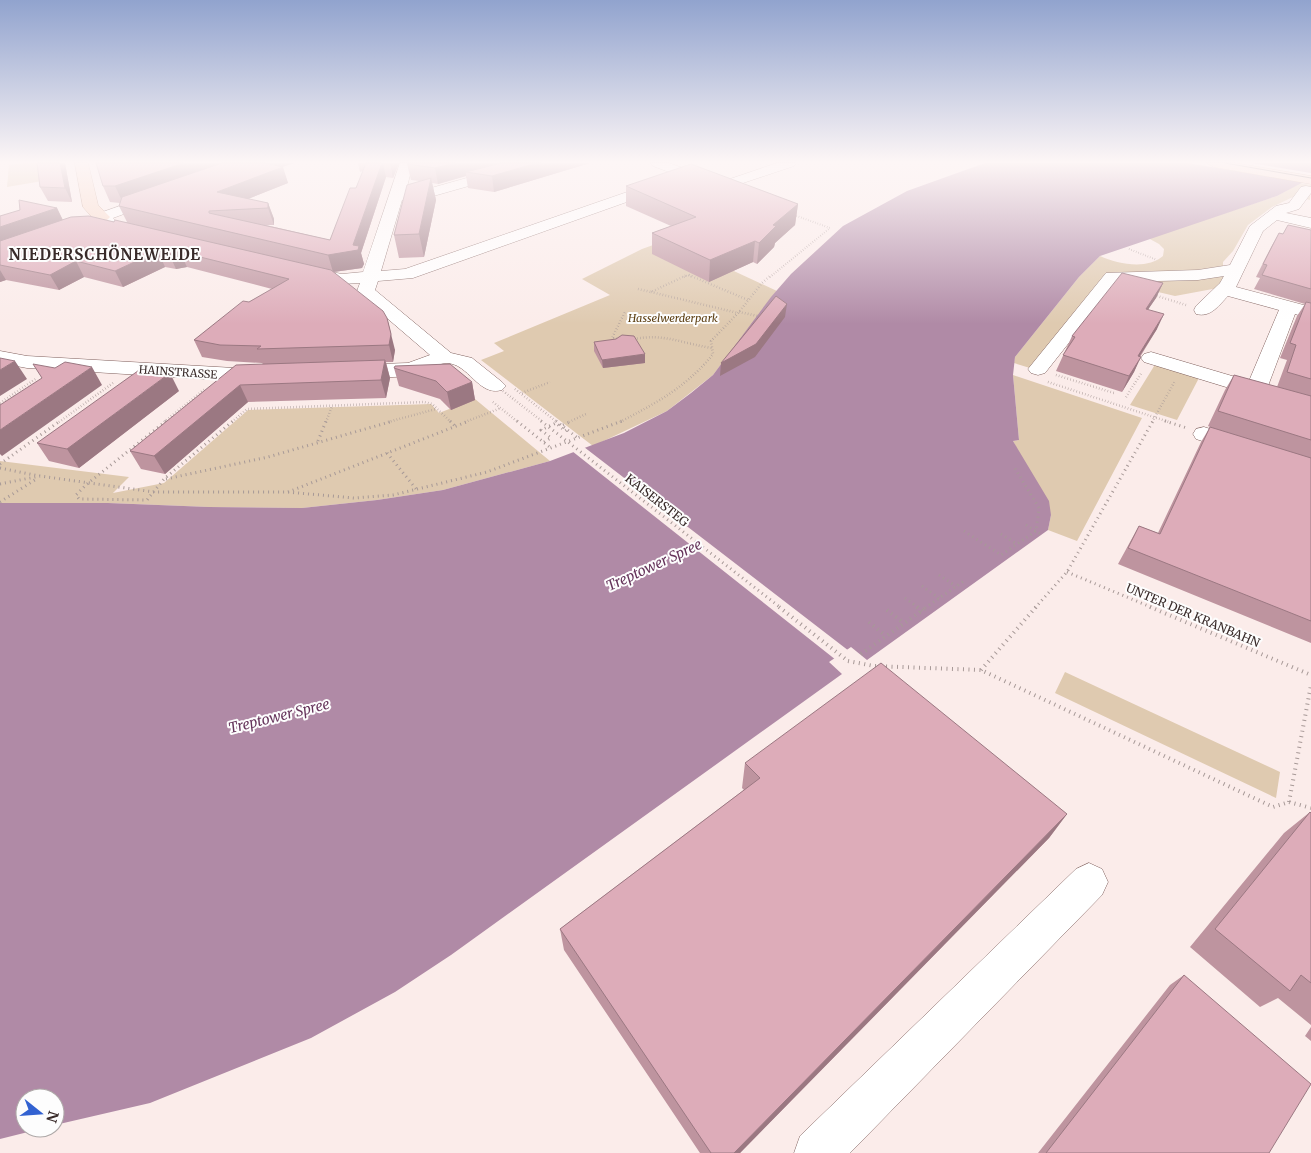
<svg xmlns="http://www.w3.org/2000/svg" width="1311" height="1153" font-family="Merriweather,serif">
<rect width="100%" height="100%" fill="#fbecea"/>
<path fill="#dfcab0" d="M23,163H46L48,180L7,187L9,165Z
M1300,183L1311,185L1310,200L1295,196L1272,207L1248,225L1233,251L1223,262V278L1218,288L1175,296L1103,279L1030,368L1014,363L1015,357L1079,277L1100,256C1118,264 1147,270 1163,256L1164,249L1159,244L1148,238L1277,196Z
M667,240L777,291L713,375L667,411L593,446L481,360L504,351L494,343L610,295L582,279L642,249Z
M1156,363L1200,376L1177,420L1130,405Z
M1013,375L1142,418L1077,541L1048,530L1051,515L1013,441L1019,440Z
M475,399L550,461L443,490L377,500L302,508L209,507L108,503H0V461L129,477L113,493L164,483L248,410L431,404L439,413Z
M1065,672L1280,772L1276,798L1055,693Z"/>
<path fill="#b08aa6" d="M985,163H1311V178L1277,196L1100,256L1079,277L1015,357L1013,375L1019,440L1013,441L1049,501L1051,515L1048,530L867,660L851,647L829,662L842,674L451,955L395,992L311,1038L150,1103L55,1125V1098H25V1128H44L0,1139V503H108L209,507L302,508L377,500L443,490L550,461L624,433L667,411L691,393L713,375L771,297L791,274L843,226L907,191Z"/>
<path fill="#fbecea" d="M1188,163H1251L1311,173V181L1306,183Z
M584,447L849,651L836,660L572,451Z"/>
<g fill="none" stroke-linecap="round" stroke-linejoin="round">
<defs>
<path id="minor" d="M400,163H413L406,191L424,190L520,163H541L539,166L430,197L402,200L381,271L405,269L656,182H666L668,185L666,188L413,278L378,281L375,290L451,353L472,358L502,382L506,386L502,390C478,397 469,363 446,363C435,364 423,372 412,375C393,379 370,376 350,377L343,375L340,371L343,367L350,365L408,363L430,355L360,295L357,291L360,283L342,284L300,276L297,272L300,268L306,267L342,274L363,272Z
M651,163H669L716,180L724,181L777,163H796L794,166L725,189L709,187L653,166Z
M1306,186L1311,187V193L1299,209L1286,213L1311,218V228L1277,220L1263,231L1236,287L1311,307V319L1295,314L1268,386L1311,399V413L1144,362L1141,358L1144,354L1151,352L1249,381L1279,310L1228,296C1219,305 1211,318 1196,314L1194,310L1196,306L1220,283L1224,276L1198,280L1117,282L1045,373L1038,375L1031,373L1028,369L1106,273L1198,270L1230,265L1250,226L1276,206L1289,203L1301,187Z
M157,193L162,194L164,197L162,200L113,218L116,221L136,226L138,229L136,232C121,236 103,229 94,217L97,214Z
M0,351L27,356L269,370L272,374L269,378L262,380H223L27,368L0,363Z
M1204,427L1311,461V476L1196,439L1193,434L1196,429Z
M1089,863L1102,869L1108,882L1102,895L850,1153H794L800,1136L1076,869Z"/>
<path id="major" d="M75,163H88L98,205L110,217L107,220L0,258V247L91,216L83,207Z
M1207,163H1235L1311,176V184L1214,167Z"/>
</defs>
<use href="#minor" stroke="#80615e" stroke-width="1"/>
<use href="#major" stroke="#b28772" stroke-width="1"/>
<path stroke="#a79997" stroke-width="2" stroke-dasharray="0.5 2" stroke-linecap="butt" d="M794,215L830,228
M1129,249L1157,260
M684,277L688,275L692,277
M770,277L830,228"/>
<path stroke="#a79997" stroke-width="2.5" stroke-dasharray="0.5 2.5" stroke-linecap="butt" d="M689,275L748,300
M638,289L651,292L687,275
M651,292L738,313
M1154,295L1186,305
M739,312L763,317
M620,339L612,338L625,312
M634,339C664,333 684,344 712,348
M1056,375L1114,393
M1048,382L1169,422
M515,389L557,422
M522,393L550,382
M1126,397L1142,372
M493,402L518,422
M0,403L37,378
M59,422L113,383
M164,422L205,389
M232,422L247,409L424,402L432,404L451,422
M326,422L332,406
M388,422L436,409
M465,422L501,408
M569,422L586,414
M620,422C656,403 687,387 713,354L711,341L739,312L762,283L771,275
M1152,422L1175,381"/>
<path stroke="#a79997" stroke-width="3" stroke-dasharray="1 4" stroke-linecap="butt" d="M166,421L87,484L76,495L79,499L147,500L164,479L233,421
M450,421L455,426
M517,421L552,449
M556,421L579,439
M1165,421L1187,428
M563,425L572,421
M318,441L326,421
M544,442L551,438L541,430L556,423L565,431L568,429
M387,453L417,490
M0,464L60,421
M0,468L39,476
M166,479L268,457L393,421
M0,484L40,476L154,492H287L354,498L393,495L487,472L622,421
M288,492L469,421
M0,502L38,478
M1026,525L1042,535
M964,531L1001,555L1036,531L1039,508L1013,465
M1001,534L1017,544
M1067,572L1153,608
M939,575L956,586
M922,586L939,598
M905,598L919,608
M925,608L964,581
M1035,608L1067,572L1153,421"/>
<path stroke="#a79997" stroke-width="4" stroke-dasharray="1 4.5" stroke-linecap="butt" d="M917,607L922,611
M1150,607L1311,675
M887,610L904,623
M869,622L886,636
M861,654L927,607
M848,661L874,666L981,670L1273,807L1289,802L1311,808
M981,670L1036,607
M1289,802L1311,685"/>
<use href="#minor" fill="#fff" fill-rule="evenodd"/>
<use href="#major" fill="#f8d5c2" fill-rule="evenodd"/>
<path stroke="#4d3e3d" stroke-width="1" d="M1225,163L1311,178"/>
<path stroke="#a79997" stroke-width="2.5" stroke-dasharray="0.5 2.5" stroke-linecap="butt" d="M503,391L543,422"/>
<path stroke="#a79997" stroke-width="3" stroke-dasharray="1 4" stroke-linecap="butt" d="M541,421L781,608"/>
<path stroke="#a79997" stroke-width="4" stroke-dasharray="1 4.5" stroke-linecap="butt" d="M779,607L848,661"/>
</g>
<path fill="#be949f" d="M65,163L72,202L48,201L40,187Z
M96,163H294L282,167L288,183L248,199L268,203L274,219V225H266L330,240L356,188L363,171L360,172L358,163H399L393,178L386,177L361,253L364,264L362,268L334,272L395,350L393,362H386L390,378L386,398L248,402L165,474L141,469L130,451L263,364L262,363L227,361L202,357L194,340L249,302L272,289L187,267L176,269L165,267L123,287L84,277L59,290L6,280L0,282V216L57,208L63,220L127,222L119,206L120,203L110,202L103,186Z
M408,163H590L494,192L468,188L466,176L438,184L432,183L436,200L424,257L399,258L394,235L420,181L411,180L407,164Z
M626,186L798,204L795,225L775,243L774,247L757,264L753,262L709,282L652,254V233L671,226L626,206Z
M1288,225L1311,230V643L1118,564L1130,542L1139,526L1158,533L1201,442L1210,427L1208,426L1225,390L1234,375L1277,387L1287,360L1280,358L1297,316L1305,304L1254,289L1260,278L1256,277L1271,247L1279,233L1283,234Z
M1163,283L1156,298L1148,309L1157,329L1140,357L1134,372L1122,392L1056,371L1072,336Z
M594,342L645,363L603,368L594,351Z
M394,368L472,382L475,400L451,410L440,399L399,386Z
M179,391L79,468L49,461L37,443Z
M745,763L1067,814L1049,838L740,1153H700L564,950L560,929L744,790L742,788Z
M1310,812L1311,813V1025L1278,998L1260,1007L1190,947L1284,833Z
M1184,975L1269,1153H1038L1170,985Z
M1311,1027V1041L1305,1036Z"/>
<path fill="#9b7882" d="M60,163H65L72,202L65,188Z
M184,163H234L123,203L115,186Z
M254,163H294L259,175Z
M382,163H383L386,177L361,253L364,264L362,268L333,272L328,255L353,245Z
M390,163H399L393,178Z
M456,163H534L466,172V176L438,184L435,168Z
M537,163H590L494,192L492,176Z
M283,167L288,183L223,209L217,192Z
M431,178L436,200L424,257L419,234Z
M268,203L274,219V225L268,208Z
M798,204L795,225L775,243L774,247L757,264L759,243L773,225Z
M57,208L64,223L0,245V227Z
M755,241L753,262L709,282L710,260Z
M158,251L165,267L123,287L115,271Z
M180,252L187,267L176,269L169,254Z
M76,261L84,277L59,290L50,275Z
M0,270L6,280L0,282Z
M1163,283L1156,298L1139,323L1146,309Z
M787,304L785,317L755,357L720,376L721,363Z
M1164,314L1157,329L1130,371L1138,356Z
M387,318L395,350L393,362L389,345Z
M645,354V363L603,368L602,360Z
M1141,357L1134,372L1122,392L1129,376Z
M385,360L390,378L386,398L381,380Z
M15,361L27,379L0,396V370Z
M92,367L102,385L2,456L0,454V430Z
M170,373L179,391L79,468L67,449Z
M472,382L475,400L451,410L447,392Z
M240,385L248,402L165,474L154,456Z
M1067,814L1049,838L740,1153H734Z"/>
<path fill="#ddacb9" stroke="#9b7882" d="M37,163H60L65,188L40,187Z
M96,163H184L115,186H103Z
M222,163H266L283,167L217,192L268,203V208L209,211V213L330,240L350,188H356L366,163H382L353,245L359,246L358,250L328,255L119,206L122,197Z
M408,163H456L435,168L407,164Z
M501,163H537L492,176L466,172Z
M691,164L798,204L773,225L776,226L759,243L755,241L710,260L652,233L696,217L626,186Z
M431,178L419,234L394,235L407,185Z
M19,200L57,208L0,227V216L20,210Z
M89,216L114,222L115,220L331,270L383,311L387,318L391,334L389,345L257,349L261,346L220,345L194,340L243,301L249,302L289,279L180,252L169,254L158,251L115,271L76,261L50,275L0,265V241L71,217Z
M1288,225L1311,230V289L1262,275L1267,265L1263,264L1279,233L1283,234Z
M1122,273L1163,283L1146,309L1164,314L1138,356L1141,357L1129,376L1063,355L1075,337L1072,336Z
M776,296L787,304L756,344L721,363Z
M1306,302L1311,303V379L1287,372L1296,345L1290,343Z
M622,335L634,336L645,354L602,360L594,342L616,339Z
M0,358L15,361L0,370Z
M385,360L381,380L240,385L154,456L130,451L236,365Z
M65,362L92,367L0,430V405L42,378L33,364L55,368Z
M450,364L472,382L447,392L436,381L394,368L395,366Z
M142,368L170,373L67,449L37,443Z
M1234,375L1311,396V440L1218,411Z
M1210,427L1311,458V621L1128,548L1139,526L1160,534Z
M881,663L1067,814L734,1153H711L560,929L760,778L745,763Z
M1310,812L1311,813V983L1301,975L1290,991L1215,929Z
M1184,975L1311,1084L1269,1153H1046Z"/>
<linearGradient id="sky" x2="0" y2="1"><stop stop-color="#91a3ce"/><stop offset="0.5" stop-color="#fdf6f6"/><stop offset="1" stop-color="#fdf6f6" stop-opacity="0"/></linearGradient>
<rect width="1311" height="324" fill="url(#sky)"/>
<g text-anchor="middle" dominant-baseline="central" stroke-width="4" stroke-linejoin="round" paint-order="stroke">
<g font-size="11" font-style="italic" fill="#5a3c0f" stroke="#fdfdfd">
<text x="673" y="318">Hasselwerderpark</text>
</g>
<g font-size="11" fill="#382a29" stroke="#fdfdfd">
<text transform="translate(178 372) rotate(4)">HAINSTRASSE</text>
</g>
<g font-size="12" fill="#382a29" stroke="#fdfdfd">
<text transform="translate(657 500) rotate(38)">KAISERSTEG</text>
<text transform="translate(1193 615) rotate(23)">UNTER DER KRANBAHN</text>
</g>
<g font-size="14" font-style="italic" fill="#65335a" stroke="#fdfdfd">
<text transform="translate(654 565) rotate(-25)">Treptower Spree</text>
<text transform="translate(279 716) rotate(-14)">Treptower Spree</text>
</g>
<g font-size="15" font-weight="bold" letter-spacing="1" fill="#382a29" stroke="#fdfdfd">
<text x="105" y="254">NIEDERSCHÖNEWEIDE</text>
</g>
</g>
<g transform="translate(40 1113) rotate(107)"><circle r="24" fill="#fdfdfd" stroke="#aea9a8"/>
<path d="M0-4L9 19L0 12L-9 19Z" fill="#3262d1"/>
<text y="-8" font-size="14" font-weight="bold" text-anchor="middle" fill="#382a29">N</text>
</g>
</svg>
